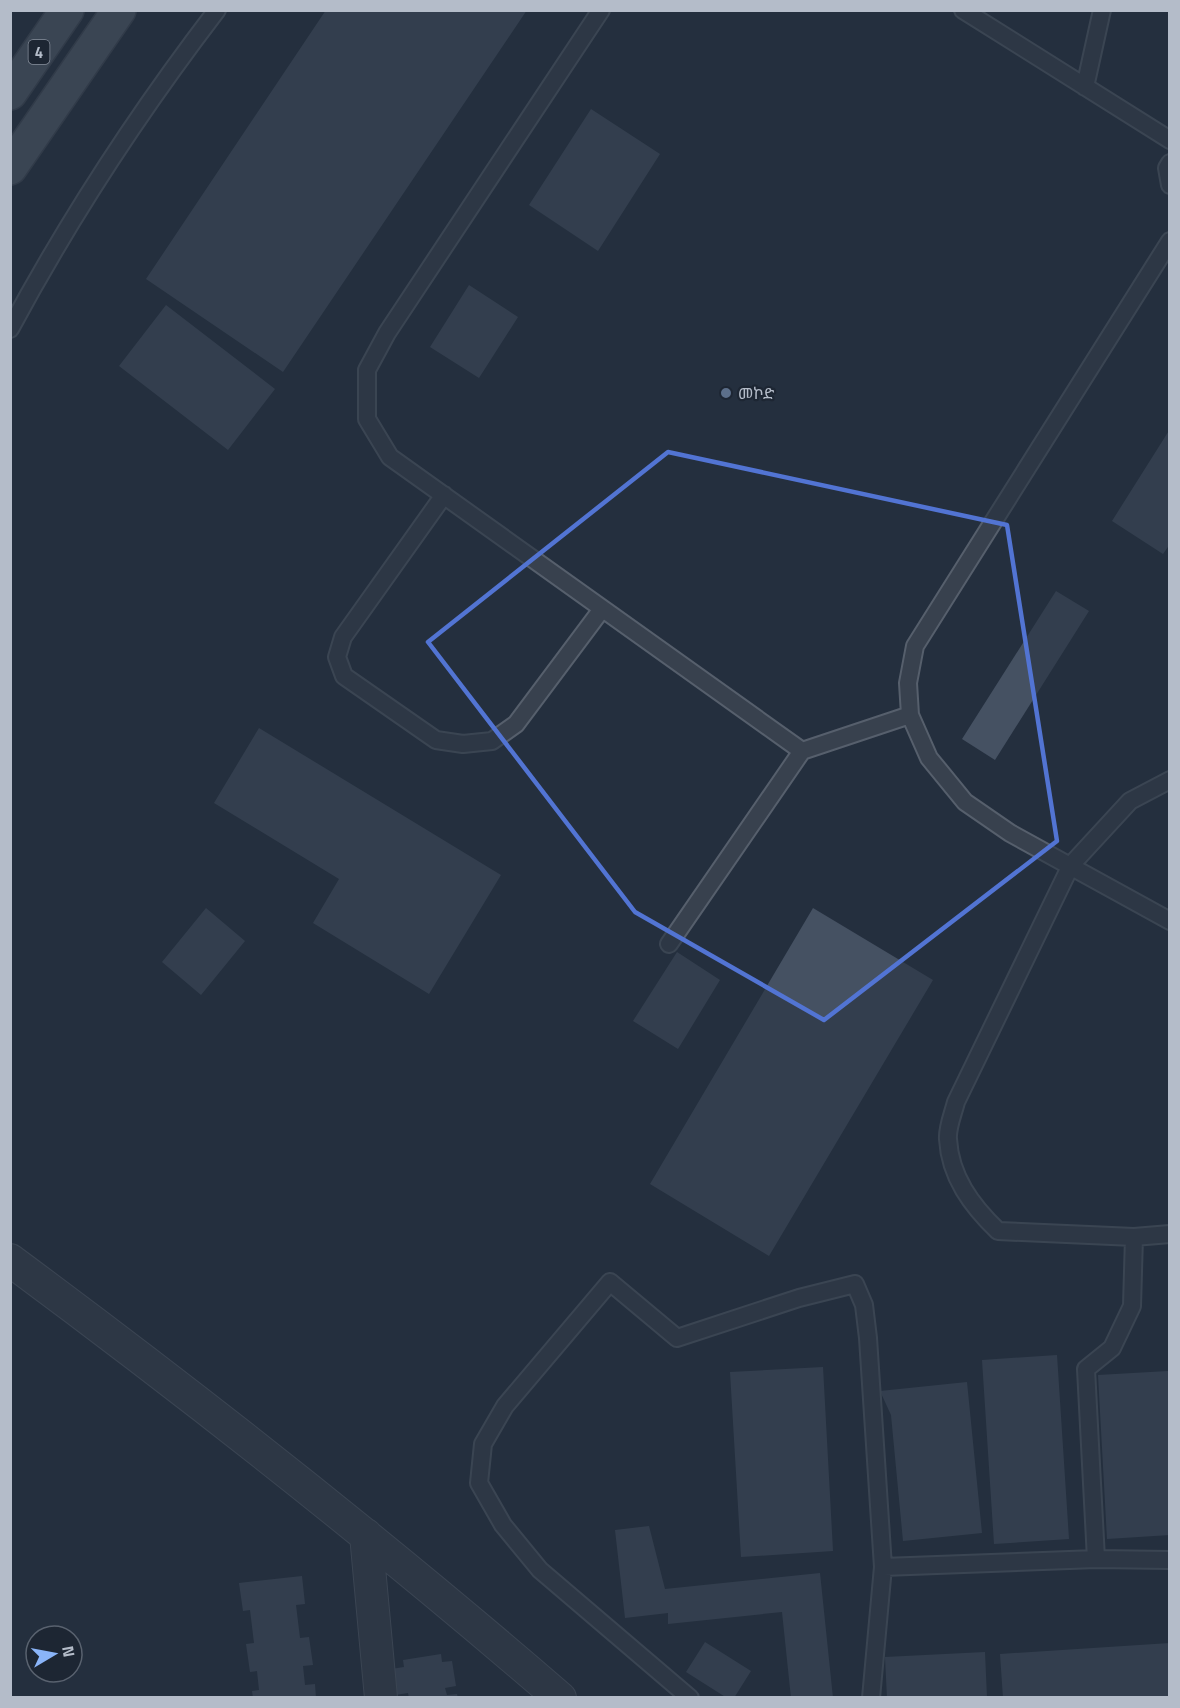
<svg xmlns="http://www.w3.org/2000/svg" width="1180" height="1708" font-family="'Titillium Web','Noto Sans Ethiopic',sans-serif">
<rect width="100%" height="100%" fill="#242f3e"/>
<path fill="#455162" d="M326,10H527L283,372L146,279Z
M591,109L660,154L598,251L529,205Z
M469,285L518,317L479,378L430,347Z
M166,305L275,389L228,450L119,366Z
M1170,429V544L1163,554L1112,521Z
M1056,591L1089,611L995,760L962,739Z
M259,728L501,875L429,994L313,923L339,879L214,803Z
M206,908L245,941L201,995L162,962Z
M813,908L933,980L769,1256L650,1184Z
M677,952L720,980L678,1049L633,1021Z
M1057,1355L1069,1539L994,1544L982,1360Z
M823,1367L833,1551L741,1557L730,1372Z
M1168,1371L1170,1535L1107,1539L1098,1375Z
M967,1382L982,1533L903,1541L891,1415L880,1391Z
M649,1526L665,1589L820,1573L833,1698H791L782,1612L668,1624V1613L625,1618L615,1530Z
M302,1576L305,1604L296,1605L300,1638L309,1637L313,1665L303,1666L305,1685L315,1684L316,1698H253L252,1691L259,1690L257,1671L250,1672L246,1644L254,1643L250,1610L243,1611L239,1583Z
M705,1642L751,1671L734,1698H727L686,1672Z
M1170,1643V1698H1003L1000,1654Z
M985,1652L987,1698H887L885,1657Z
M441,1654L442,1662L452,1661L456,1686L445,1688L447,1695L457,1694L458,1698H409L408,1693L395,1695L391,1669L404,1667L403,1660Z"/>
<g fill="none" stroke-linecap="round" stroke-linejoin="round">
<defs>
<path id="lane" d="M601,10L387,333L367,370V419L390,457L802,751L910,715
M963,10L1170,140
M1085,87L1102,10
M1170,163L1167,168L1170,185
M1170,241L915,646L908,683L910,715L929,758L965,802L1010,833L1170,921
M10,329C68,221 142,108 217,10
M444,495L343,637L337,657L344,676L436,740L463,744L492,741L516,724L602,609
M1170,780L1130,801L1071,865L956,1102C953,1114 947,1128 948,1139C950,1177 972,1206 998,1231L1134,1237L1170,1234
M669,944L802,751
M1096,1559L1086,1369L1112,1348L1132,1306L1134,1237
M883,1567L1096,1559L1170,1560
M690,1698L540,1570L503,1525L479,1483L483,1444L505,1406L610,1282L677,1338L799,1298L855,1284L864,1305L868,1338L883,1567L871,1698"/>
<path id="street" d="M10,1260C199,1400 383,1545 560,1698
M366,1535L381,1698"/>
<path id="primary" d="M10,93L67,10
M10,168L119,10"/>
</defs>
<use href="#lane" stroke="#565f6c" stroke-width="20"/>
<use href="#street" stroke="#565f6c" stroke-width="34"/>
<use href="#primary" stroke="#414a57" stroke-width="36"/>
<use href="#lane" stroke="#38414e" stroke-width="16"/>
<use href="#street" stroke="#38414e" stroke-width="32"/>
<use href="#primary" stroke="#56606e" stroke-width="33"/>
</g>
<path d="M0 0H1180V1708H0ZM668,452L1007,525L1057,841L824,1020L635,912L428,642Z" fill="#242f3e" fill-opacity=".55" fill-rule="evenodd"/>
<path fill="none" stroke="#5274d3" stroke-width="4.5" stroke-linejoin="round" d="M668,452L1007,525L1057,841L824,1020L635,912L428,642Z"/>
<circle fill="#5c6f8a" stroke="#1d2633" stroke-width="2" cx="726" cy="393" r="6"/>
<g text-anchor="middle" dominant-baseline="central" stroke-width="4.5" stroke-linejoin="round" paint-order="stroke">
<rect fill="#1d2633" stroke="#878f9c" stroke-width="1.5" x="28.5" y="40" width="21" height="24" rx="4.5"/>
<g font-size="15" font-weight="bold" fill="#b4bcc9">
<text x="39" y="52">4</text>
</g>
<g font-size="16" fill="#b4bcc9" stroke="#1d2633" text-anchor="start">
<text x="738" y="393">መኮድ</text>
</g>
</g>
<rect width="1180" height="1708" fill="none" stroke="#b4bcc9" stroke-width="24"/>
<g transform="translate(54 1654) rotate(80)"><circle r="28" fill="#1d2633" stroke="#59626f" stroke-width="1.5"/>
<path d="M0-4.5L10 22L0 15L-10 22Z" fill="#8ab4f8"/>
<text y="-9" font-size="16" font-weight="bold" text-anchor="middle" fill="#b4bcc9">N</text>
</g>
</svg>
